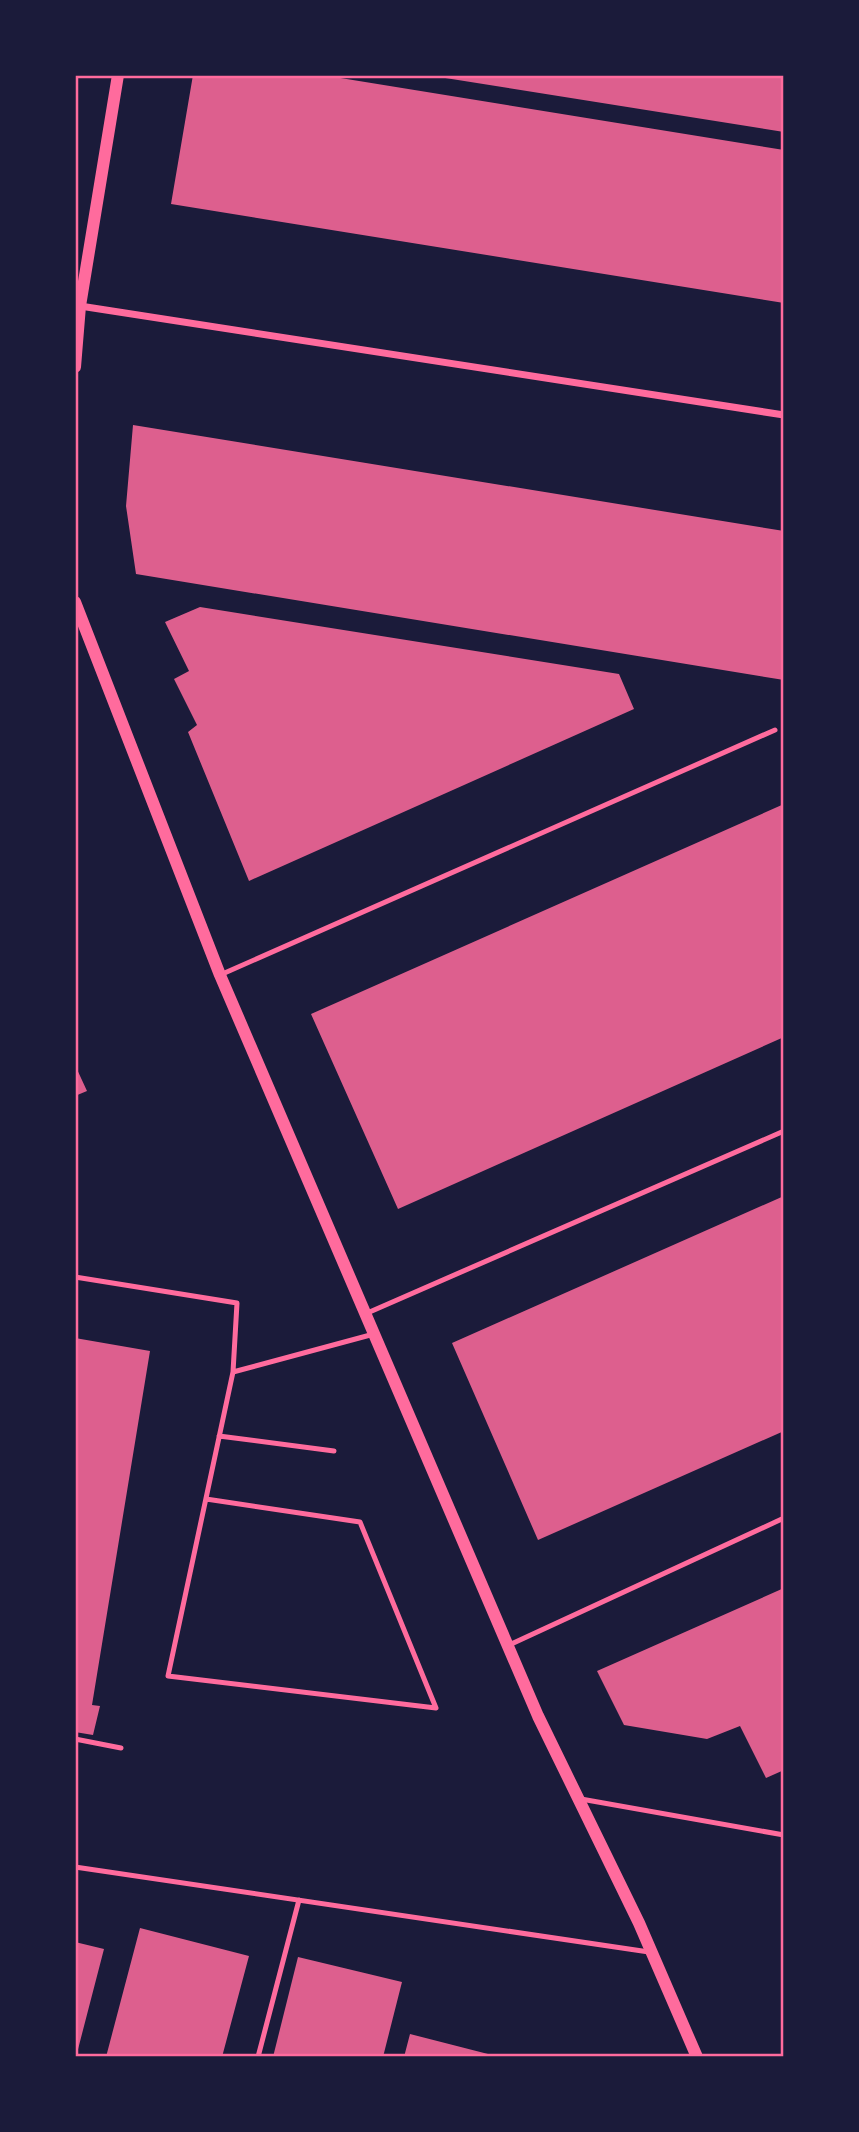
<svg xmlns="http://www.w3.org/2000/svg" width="859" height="2132" font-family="'IBM Plex Sans',sans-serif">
<rect width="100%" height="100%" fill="#1b1b3a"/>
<path fill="#dd5f8e" d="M193,75H322L784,150V303L171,204Z
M439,75H784V132L439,77Z
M133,425L784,531V680L136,574L126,506Z
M200,607L619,674L634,709L249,881L188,732L197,725L174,679L189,671L165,622Z
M784,804V1037L398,1209L311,1014Z
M75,1065L87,1091L75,1096Z
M784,1196V1431L538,1540L452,1343Z
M75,1338L150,1351L92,1705L100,1706L93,1735L75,1732Z
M784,1588V1770L766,1778L740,1726L707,1739L624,1725L597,1671Z
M140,1928L249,1956L222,2057H106Z
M75,1942L104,1949L76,2057H75Z
M298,1957L402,1982L383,2057H273Z
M410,2034L488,2054L487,2057H404Z"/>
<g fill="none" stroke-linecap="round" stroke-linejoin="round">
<path stroke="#ff6b9d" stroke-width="5" d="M220,975L775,730
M75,1277L237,1303L233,1372L374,1334
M365,1314L784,1131
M219,1436L334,1451
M206,1499L360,1522L436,1708L168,1676L233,1372
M507,1646L784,1518
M75,1739L121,1748
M581,1799L784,1835
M75,1867L649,1952
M258,2057L299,1900"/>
<path stroke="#ff6b9d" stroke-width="7" d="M80,306L784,415"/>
<path stroke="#ff6b9d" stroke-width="12" d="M75,367L80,306L118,75
M75,602L220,975L538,1716L639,1923L697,2057"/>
</g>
<rect width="859" height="2132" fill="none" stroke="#1b1b3a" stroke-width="154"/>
<rect x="77" y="77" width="705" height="1978" fill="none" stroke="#ff6b9d" stroke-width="2.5"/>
</svg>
